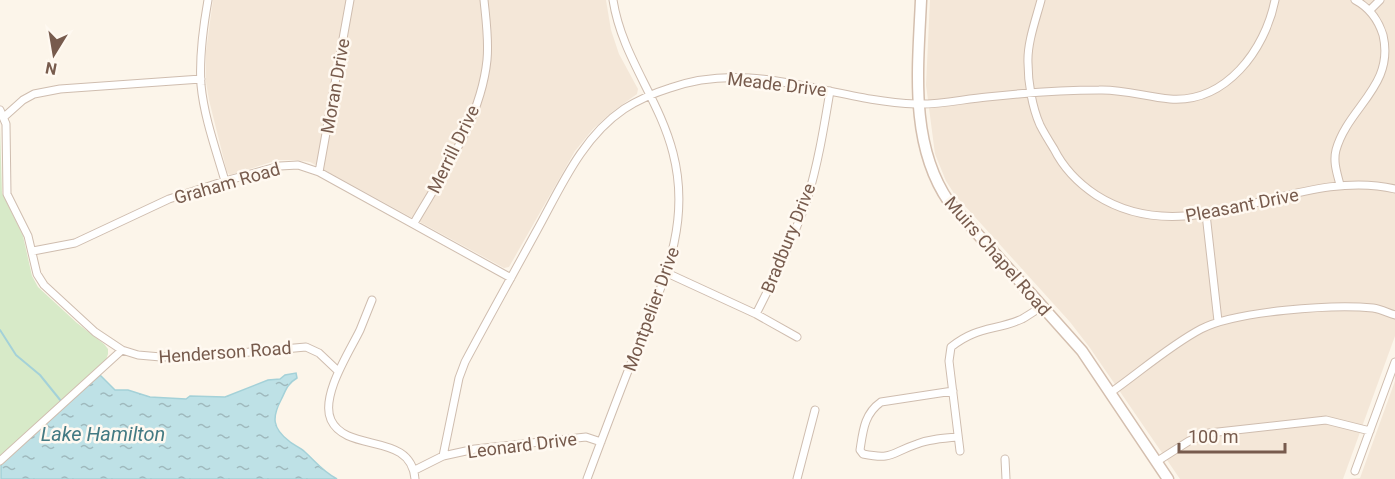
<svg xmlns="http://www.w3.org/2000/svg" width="1395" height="479" font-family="Roboto,sans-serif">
<defs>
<pattern id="water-ripples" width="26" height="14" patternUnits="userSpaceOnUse" patternTransform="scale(1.5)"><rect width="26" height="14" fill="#bee1e6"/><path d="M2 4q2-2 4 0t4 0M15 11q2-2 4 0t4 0" fill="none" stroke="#9fb9bd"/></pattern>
</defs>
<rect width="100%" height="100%" fill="#fcf5ea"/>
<path fill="#f4e7d8" d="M213,0H606L611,30L619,54L638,89L637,94L612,112L593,129L575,151L509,267L504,268L310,162L294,160H278L230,175L227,172L209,100L206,82V51Z
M930,0H1395V336L1343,479H1180L1090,348L1070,322L955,195L946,181L935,154L926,85Z
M1395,381V479H1348L1360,478Z"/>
<path fill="#d7eac8" d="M0,127L2,193L23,236L32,276L38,287L77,323L104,344L108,349V354L105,363L0,456Z"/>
<path fill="url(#water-ripples)" stroke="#a4d1d8" stroke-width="1.5" d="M296,373L297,378C287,384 286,390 281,400C272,417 272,428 289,441C293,445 300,447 305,452C317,463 322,471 337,479H1V464L100,375L115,390H128L150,397L186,399L190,396L225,397L268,380L280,379L285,375Z"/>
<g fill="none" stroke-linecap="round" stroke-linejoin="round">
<path stroke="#a4d1d8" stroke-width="2" d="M0,330L16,355L40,375L61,401"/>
<defs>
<path id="minor" d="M208,0C203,28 199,56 201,85C204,117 216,150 225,181
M1041,0C1036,19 1027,43 1028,63C1028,82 1032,107 1040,125C1044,133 1049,141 1054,149C1064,169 1078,183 1096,195C1191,256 1296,165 1395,189
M1370,10L1380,0
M0,110L6,124L7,194L28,236L37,274L44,285L95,332L122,350L138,355L161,357L205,356L306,347L319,353L338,371
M4,117L23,100L34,94L60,89L201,79
M319,172L350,0
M1340,185C1337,173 1333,162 1336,150C1348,107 1395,86 1383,35C1378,19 1370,8 1355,0
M1206,214L1218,321
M414,223C443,173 481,119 487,60C489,40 486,20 484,0
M33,251L75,243L169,199L225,181L280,166L298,165L319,172L511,278
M667,273L756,314L797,337
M372,300C368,310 364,320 360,330C350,351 320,396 331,420C347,454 411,431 415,479
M756,314C775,277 793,239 807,200C818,164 824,127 830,91
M953,391L881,402C864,414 863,431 860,450L863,454C894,460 890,453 917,444C930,439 944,438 958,437
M1110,393C1140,372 1169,346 1201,329C1236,311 1333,304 1373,308C1381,309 1388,313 1395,315
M960,451L949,361L951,347C977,326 995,331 1022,319C1029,315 1036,310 1043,306
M443,456L459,378L465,362C488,319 512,276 536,232C560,189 581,138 624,109C638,100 654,93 670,88C754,58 832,101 916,104C939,105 964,99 987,97C1024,93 1061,90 1099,90C1123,89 1146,97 1170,99C1226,103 1265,50 1275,0
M1005,459L1006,479
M0,461L122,350
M1156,462L1189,441L1209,433L1326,420L1370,431
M415,470L443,456L475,449L586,437L601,442
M1355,471L1395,362
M587,479C603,436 619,393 636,351C662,284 692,226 673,153C659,98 622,57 613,0
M797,479L815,410"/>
<path id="secondary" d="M921,0C918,68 909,144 949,202L1082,351L1168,479"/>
</defs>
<use href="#minor" stroke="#cfbdaf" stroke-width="9"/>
<use href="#secondary" stroke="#d4bfaf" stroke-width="13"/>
<use href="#minor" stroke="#fff" stroke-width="7"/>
<use href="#secondary" stroke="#fff" stroke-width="10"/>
</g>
<g text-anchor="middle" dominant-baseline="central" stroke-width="5" stroke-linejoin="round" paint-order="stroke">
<g font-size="18" fill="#775b4d" stroke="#fff9f1">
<text transform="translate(777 84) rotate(7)">Meade Drive</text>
<text transform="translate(335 86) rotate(-80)">Moran Drive</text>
<text transform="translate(453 149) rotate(-64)">Merrill Drive</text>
<text transform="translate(227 183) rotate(-16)">Graham Road</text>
<text transform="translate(1242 205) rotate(-11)">Pleasant Drive</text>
<text transform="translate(788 238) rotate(-68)">Bradbury Drive</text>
<text transform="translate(998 256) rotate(49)">Muirs Chapel Road</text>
<text transform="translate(651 309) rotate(-70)">Montpelier Drive</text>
<text transform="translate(225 352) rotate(-4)">Henderson Road</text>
<text transform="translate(522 445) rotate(-7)">Leonard Drive</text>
</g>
<g font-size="20" font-style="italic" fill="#437a83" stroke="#fff9f1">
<text x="103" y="434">Lake Hamilton</text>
</g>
</g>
<g transform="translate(54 54) rotate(191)" stroke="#fff9f1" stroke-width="4.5" paint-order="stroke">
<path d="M0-4.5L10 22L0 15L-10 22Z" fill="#775b4d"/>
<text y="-9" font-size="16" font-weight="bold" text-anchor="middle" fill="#775b4d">N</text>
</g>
<path d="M1179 443v9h106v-9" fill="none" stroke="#775b4d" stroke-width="3"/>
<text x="1188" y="443" font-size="18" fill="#775b4d" stroke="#fff9f1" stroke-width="4.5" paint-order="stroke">100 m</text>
</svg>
